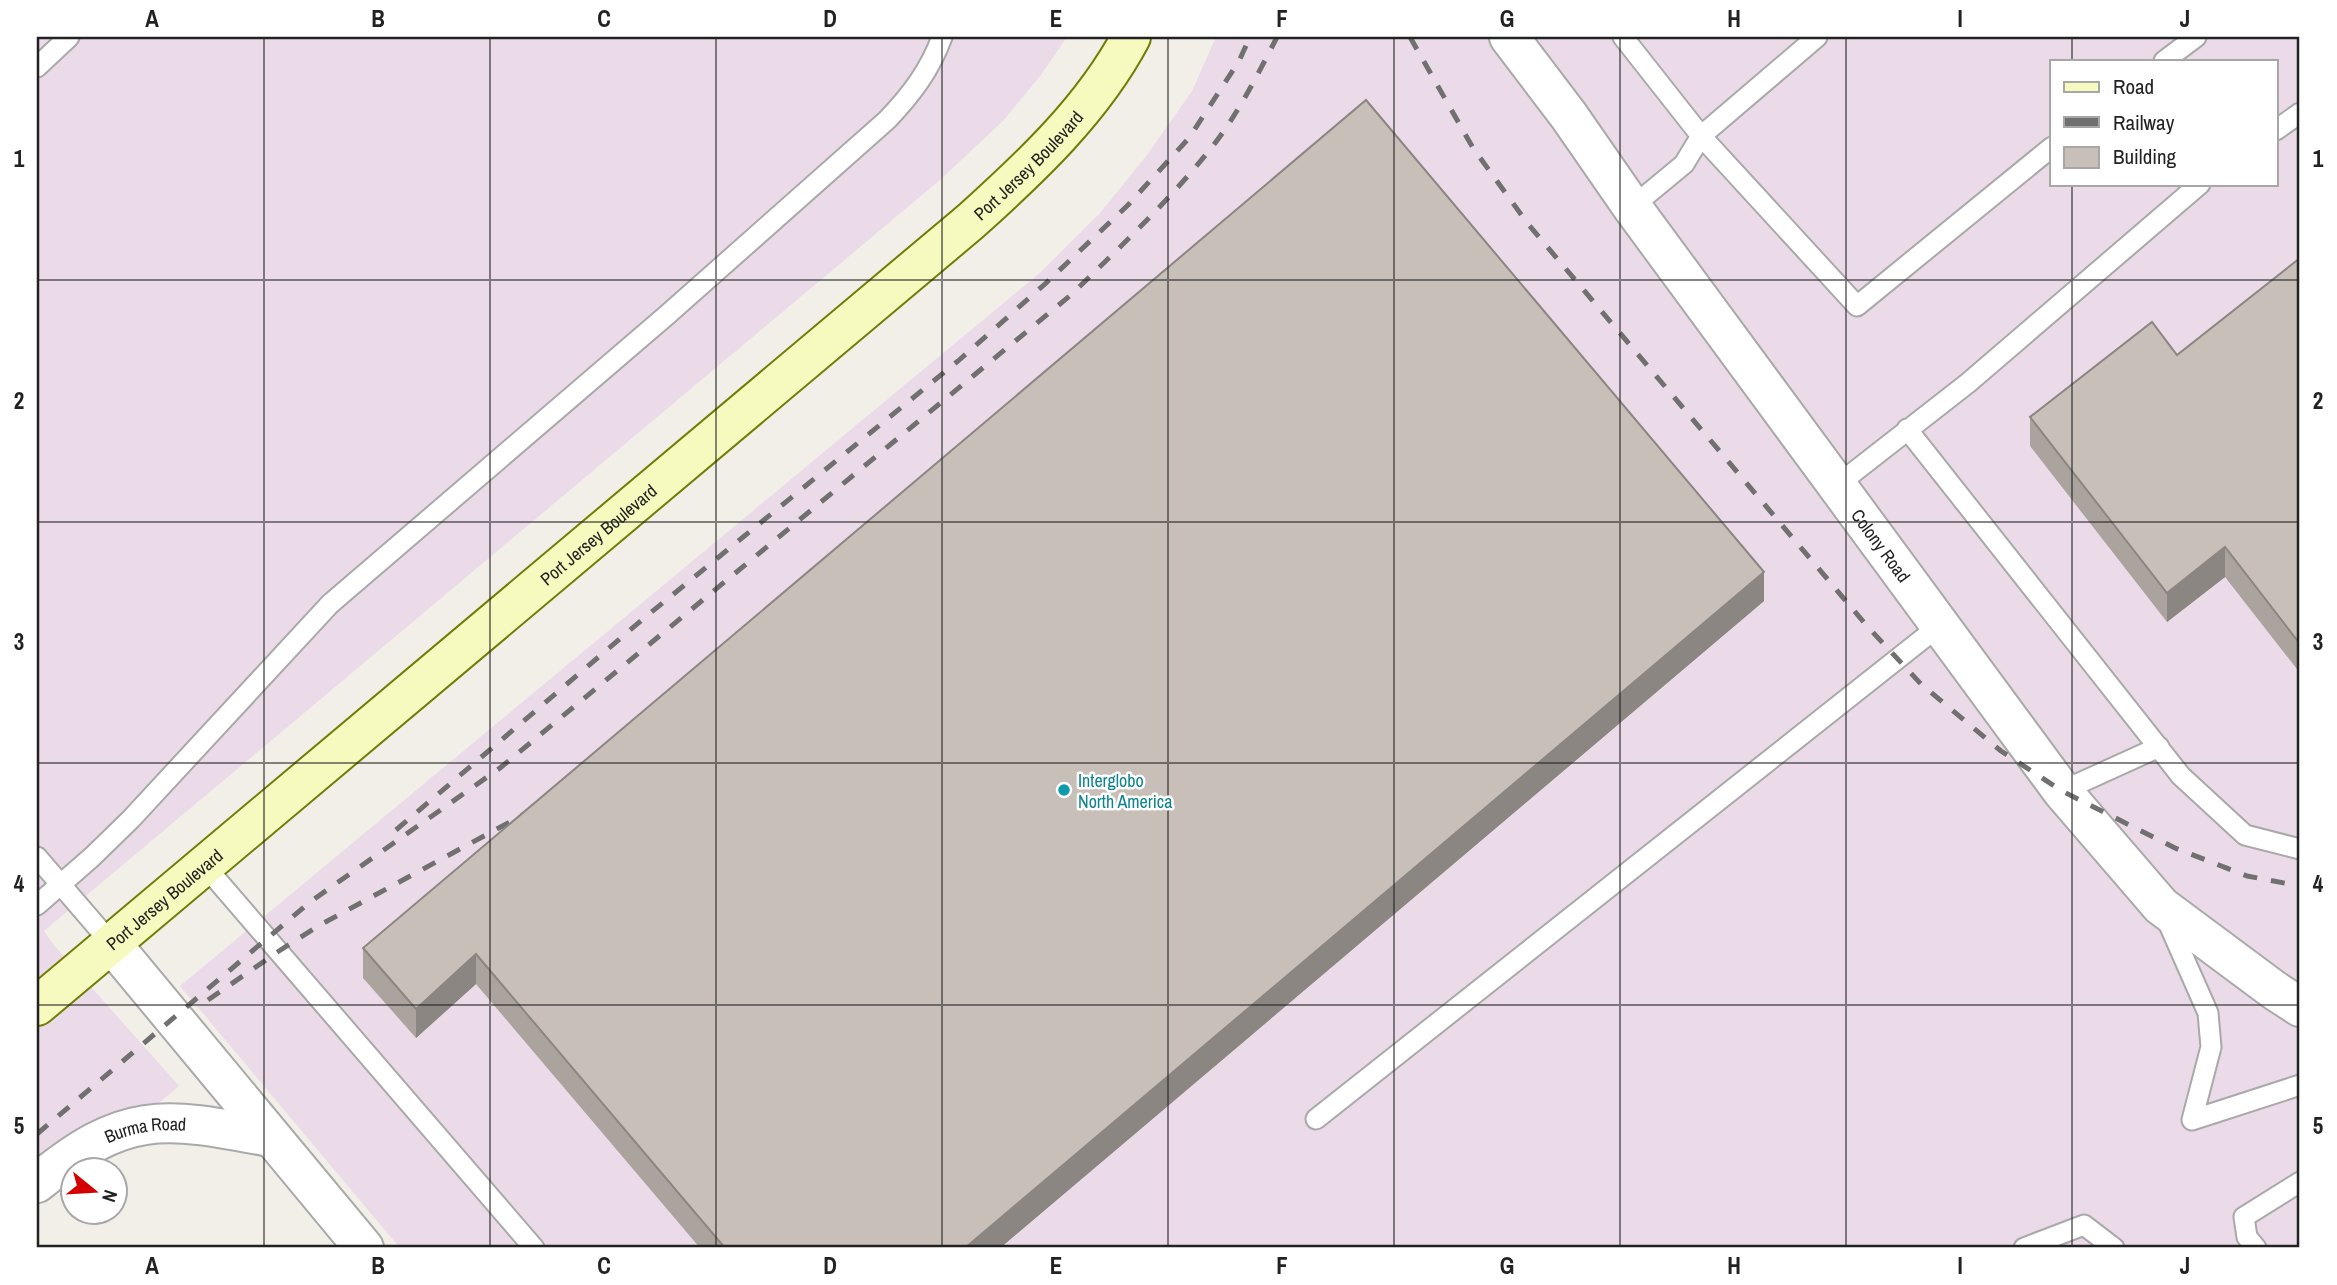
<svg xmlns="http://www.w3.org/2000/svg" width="2337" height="1285" font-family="'Archivo Narrow',sans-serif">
<rect width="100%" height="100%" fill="#f2efe9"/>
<path fill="#ebdbe8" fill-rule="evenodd" d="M37,37H1067L1041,75L1003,121L940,180L44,931L53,944L179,1086L37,1206Z
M1216,37H2300V1248H400L180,986L1041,272L1100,213L1147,155L1192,91ZM2052,61H2276V184H2052Z"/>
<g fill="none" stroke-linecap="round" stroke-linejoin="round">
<defs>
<path id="lane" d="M1623,37L1701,136L1857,306L2052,147
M2164,61L2196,37
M37,67L69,37
M2276,130L2300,113
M1632,207L1684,164L1701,136L1817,37
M1907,429L2181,776L2245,835L2300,849
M1836,486L1968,383L2200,184
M2062,791L2159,747
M37,857L111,943
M204,865L534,1248
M37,905L92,857L131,819L330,604L667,315L887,120C911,95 930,70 942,37
M2167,920L2208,1013L2211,1047L2192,1120
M1316,1119L1939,626
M2192,1120L2300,1085
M2024,1248L2084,1225L2114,1248
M2256,1248L2247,1237L2244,1217L2300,1182"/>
<g id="street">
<path id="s1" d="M1509,37L1569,116L1632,207L2062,791L2161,906L2274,990L2300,1007"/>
<path d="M111,943L364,1248"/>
<path id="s2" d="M37,1183C126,1109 163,1117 270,1137"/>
</g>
<g id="secondary">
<path id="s3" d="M37,1006L971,221C1031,167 1093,109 1131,37"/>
</g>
</defs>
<use href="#lane" stroke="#a9a9a9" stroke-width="23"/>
<use href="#street" stroke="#a9a9a9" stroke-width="42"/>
<use href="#secondary" stroke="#707d05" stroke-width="42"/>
<use href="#lane" stroke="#fff" stroke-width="19"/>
<use href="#street" stroke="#fff" stroke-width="38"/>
<use href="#secondary" stroke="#f7fabf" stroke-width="38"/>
<path stroke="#707070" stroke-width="5" stroke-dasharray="14 14" stroke-linecap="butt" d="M1410,37L1473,148L1528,224L1867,626L1921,684L2001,751L2062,791L2175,848L2247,876L2300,886
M396,830L643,619L958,361L1045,284L1128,205L1189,138L1239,61L1250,37
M208,1000L279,951L320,925L530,811
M37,1134L310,902L500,768L1072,294C1120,247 1170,200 1212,147C1238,114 1258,74 1277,37"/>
</g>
<path fill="#aba49e" d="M2300,258V673L2225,577L2167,622L2030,446V417L2177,355Z
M1764,601L1000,1248H700L476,984L416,1038L363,978V948Z"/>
<path fill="#8b8681" d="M2225,547V577L2167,622V593Z
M1764,572V601L1000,1248H965Z
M476,954V984L416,1038V1009Z"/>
<path fill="#c7bfb8" stroke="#8b8681" stroke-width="2" d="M1366,100L1764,572L965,1248H725L476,954L416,1009L363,948Z
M2300,258V644L2225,547L2167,593L2030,417L2152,322L2177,355Z"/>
<path fill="none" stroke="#222" stroke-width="2" stroke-opacity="0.55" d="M264,37V1248M490,37V1248M716,37V1248M942,37V1248M1168,37V1248M1394,37V1248M1620,37V1248M1846,37V1248M2072,37V61M2072,184V1248M37,280H2300M37,522H2300M37,763H2300M37,1005H2300"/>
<circle fill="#0f9aa8" stroke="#fff" stroke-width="2.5" cx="1064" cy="790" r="7"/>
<g text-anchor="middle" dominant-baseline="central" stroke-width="5" stroke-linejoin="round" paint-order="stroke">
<g font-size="18" fill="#222" stroke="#fff">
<text stroke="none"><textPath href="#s3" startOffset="1300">Port Jersey Boulevard</textPath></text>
<text stroke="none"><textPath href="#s3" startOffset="733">Port Jersey Boulevard</textPath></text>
<text stroke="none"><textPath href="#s1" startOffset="630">Colony Road</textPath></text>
<text stroke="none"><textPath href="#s3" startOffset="166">Port Jersey Boulevard</textPath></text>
<text stroke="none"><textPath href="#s2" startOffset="124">Burma Road</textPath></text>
</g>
<g font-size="18" fill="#0d838f" stroke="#fff" text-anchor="start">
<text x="1078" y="780">Interglobo<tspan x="1078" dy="21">North America</tspan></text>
</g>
</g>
<rect width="2337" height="1285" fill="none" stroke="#ffffff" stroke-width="77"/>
<rect x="2050" y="60" width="228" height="126" fill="#ffffff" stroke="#a7a7a7" stroke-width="2"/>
<rect x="2064" y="82" width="35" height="10" fill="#f7fabf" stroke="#a7a7a7" stroke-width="2"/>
<text x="2113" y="94" font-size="21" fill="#222222">Road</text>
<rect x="2064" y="117" width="35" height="10" fill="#707070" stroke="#a7a7a7" stroke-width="2"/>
<text x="2113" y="130" font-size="21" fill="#222222">Railway</text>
<rect x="2064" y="147" width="35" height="21" fill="#c7bfb8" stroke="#a7a7a7" stroke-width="2"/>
<text x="2113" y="164" font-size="21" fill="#222222">Building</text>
<g transform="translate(94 1191) rotate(108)"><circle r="33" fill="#ffffff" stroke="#a7a7a7" stroke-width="2"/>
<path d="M0-5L12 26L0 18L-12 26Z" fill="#d40000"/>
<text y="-10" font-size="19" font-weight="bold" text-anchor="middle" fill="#222222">N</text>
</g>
<rect x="38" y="38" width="2260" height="1208" fill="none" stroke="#222" stroke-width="2.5"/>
<g font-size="23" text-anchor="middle" font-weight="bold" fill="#222">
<text x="152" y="27">A</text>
<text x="378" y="27">B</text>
<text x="604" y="27">C</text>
<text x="830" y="27">D</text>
<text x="1056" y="27">E</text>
<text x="1282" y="27">F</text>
<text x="1507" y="27">G</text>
<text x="1734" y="27">H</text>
<text x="1960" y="27">I</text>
<text x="2185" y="27">J</text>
<text x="19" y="167">1</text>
<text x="2318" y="167">1</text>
<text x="19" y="409">2</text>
<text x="2318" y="409">2</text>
<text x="19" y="650">3</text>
<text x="2318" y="650">3</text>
<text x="19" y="892">4</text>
<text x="2318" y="892">4</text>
<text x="19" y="1134">5</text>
<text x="2318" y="1134">5</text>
<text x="152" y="1274">A</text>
<text x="378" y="1274">B</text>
<text x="604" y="1274">C</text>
<text x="830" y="1274">D</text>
<text x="1056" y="1274">E</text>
<text x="1282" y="1274">F</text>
<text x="1507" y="1274">G</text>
<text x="1734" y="1274">H</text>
<text x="1960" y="1274">I</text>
<text x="2185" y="1274">J</text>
</g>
</svg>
